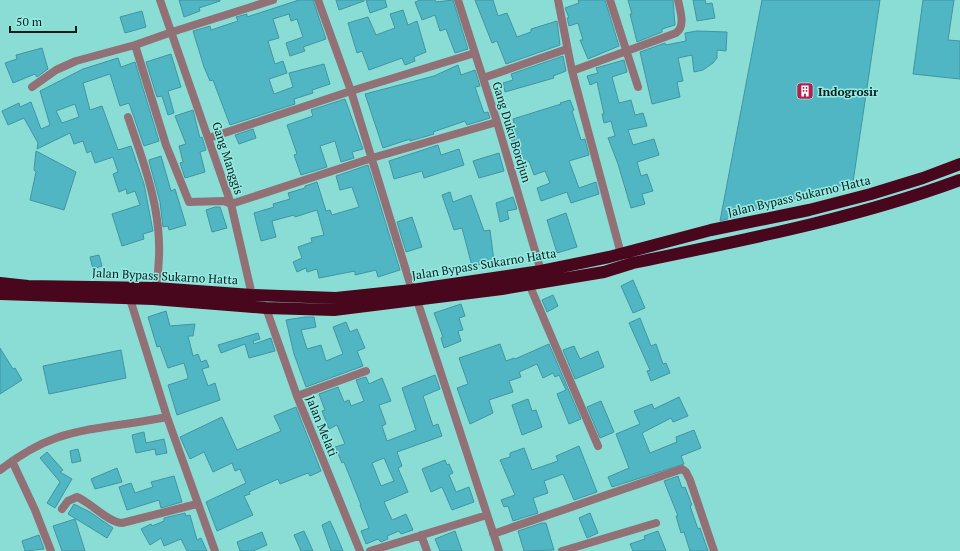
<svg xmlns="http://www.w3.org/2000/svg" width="960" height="551" font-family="'PT Serif',serif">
<rect width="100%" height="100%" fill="#8addd5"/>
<path fill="#50b6c4" stroke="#4195a1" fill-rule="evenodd" d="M179,0H220V1L199,8L200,11L184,17Z
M299,0H313L326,39L303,47L305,51L290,56L286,43L303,37L297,19L291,21L289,14L273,19L279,38L268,41L275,64L283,61L287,73L269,79L274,94L293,87L289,73L324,64L330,84L312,90L313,93L294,99L295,104L230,125L213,80L210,81L204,67L193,31L210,26L211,30L238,21L236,17L247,14V17Z
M336,0H364V1L339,10Z
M366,0H385L387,7L370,13Z
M420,0H435L436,2L453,0L468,49L455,53L446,29L440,31L435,15L422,20L415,2Z
M475,0H493L498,16L507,13L517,37L531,32V29L557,21L560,45L506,64L497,41L492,43Z
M578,0H605L619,46L588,59L580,40H583L578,23L569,26L567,18H569L565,8L579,3Z
M628,0H673L675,25L662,29V32L637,42L630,14H632Z
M693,0H705L706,4L712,3L715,18L697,21Z
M762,0H880L853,182L720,221Z
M923,0H954L948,40L960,41V79L913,74Z
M403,10L408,25L417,21L426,52L414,57L415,61L405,65L402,58L369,70L362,51L357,53L348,23L368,17L376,35L395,28L390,14Z
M142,11L146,27L125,33L120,17Z
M697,31L727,32L726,51L717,50V58L713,63L703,70L694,72L692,55L678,58L683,81L677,82L680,97L652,104L640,52L665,43L666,45L686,41L685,33Z
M42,48L48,69L37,77L35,74L13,83L5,63L17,59L16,55Z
M171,54L181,87L168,91L174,113L168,115L162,96L157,97L146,62Z
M563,56L566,71L553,76L554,78L505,92L503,83L513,80L511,74Z
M118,58L121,67L135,62L159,141L144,146L129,103L120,106L110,74L83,83L90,110L102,106L118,150L131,146L144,184L153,231L143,234L144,239L122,246L112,214L140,205L135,191L127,194L126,189L119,192L113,174L118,172L113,157L95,163L91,151L87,153L83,141L74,144L70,133L37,149L38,143L24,118L8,125L2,111L19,103L20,107L31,102L41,129L50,125L40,91L83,69ZM75,104L79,117L62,123L56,111Z
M624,60L627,72L612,77L619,103L631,100L635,115L643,113L647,126L628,130L633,145L654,139L659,155L637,162L641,176L647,174L653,191L642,194L645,204L631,208L618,164L608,138L615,136L611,121L604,123L602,114H604L597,82L590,85L587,76L598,73L596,68Z
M458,65L461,75L475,70L480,86L475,87L484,113L488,112L490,118L467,125L465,121L433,132L434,134L410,141V139L383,148L365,94L434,76Z
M345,99L363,149L352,152L354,158L341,162L335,141L320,146L327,167L301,175L294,155L297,154L287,125L313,116L311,110Z
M570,100L574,110L572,111L581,140L585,139L589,155L569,161L579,188L596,182L599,194L571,203L567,192L541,201L537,188L550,183L545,171L534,175L529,161L523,163L515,141L512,142L508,129L515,127L513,119L561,104L560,103Z
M193,110L200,138L202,137L206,150L200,152L205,172L185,178L180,163L183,162L179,146L186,144L175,116Z
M253,129L256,138L239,144L235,135Z
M438,145L441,155L459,149L464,165L424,178L422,171L394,179L389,161Z
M36,151L76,172L64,210L30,200L36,172L34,170Z
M499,153L504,171L479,178L473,161Z
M161,156L171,191L175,189L186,225L169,230L168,226L163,227L160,202L149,161V160Z
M368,165L400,270L378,277L376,270L355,275V271L319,278L317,269L307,272L306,268L297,272L293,262L302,258L298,247L312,242L311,238L324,235L317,210L295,217L294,215L272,221L276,237L261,241L254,213L274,207L273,204L290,199L288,193L305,188V186L317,182L326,211L330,210L332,215L359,207L352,187L340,190L336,176Z
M450,192L453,202L471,195L484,231L490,230L494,261L472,266L462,228L454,230L442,195Z
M513,197L517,209L507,211L509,219L500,222L496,203Z
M215,207H220L227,228L212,232L206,210Z
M566,213L577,247L557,253L547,220Z
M412,217L422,247L406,252L397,222Z
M99,255L102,266L93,269L90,257Z
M633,280L645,308L633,313L621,286Z
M553,295L558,306L547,312L542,300Z
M461,304L465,316L459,318L463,330L458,331L461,341L444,348L441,338L443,337L434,313Z
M166,311L170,326L195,324L193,336H188L193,356L198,354L201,362L206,360L209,367L202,369L208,386L215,383L220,400L177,415L168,385L187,379L188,377L184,363L168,368L160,346L157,347L148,317Z
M305,317H314L316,327L301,330L307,349L321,345L326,361L343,354L333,327L346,322L350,332L357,329L365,348L357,351L363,366L306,387L294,354L286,320Z
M640,318L651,346L656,344L663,364L666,363L670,373L651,381L647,371L650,370L629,323Z
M258,333L260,339L253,341L254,344L271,338L275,351L249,358L245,344L221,353L218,345Z
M500,344L506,361L514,358L515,359L549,344L581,419L569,424L557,394L566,390L559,375L555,377L553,373L543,378L537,364L519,372L521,377L509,381L513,392L489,400L493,413L470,424L457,388L468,384L459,358Z
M574,346L580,359L598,351L604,367L575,379L563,350Z
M0,348L13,369L15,368L22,380L0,394Z
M121,350L126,378L49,394L43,366Z
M435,375L440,389L423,396L433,426L438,424L442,436L397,452L402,466L398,468L408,492L384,502L392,520L406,514L413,530L401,534L399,531L387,536L388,539L381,542L378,539L366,544L361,531L369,528L360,505H361L344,462L342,463L335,447L345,444L337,425L329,429L322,411L325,410L319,394L338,387L344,402L349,400L351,406L364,401L356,380L366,377L369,384L382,378L391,401L379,405L386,424L382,426L387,441L416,430L402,388ZM384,458L394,481L381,486L372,463Z
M679,397L688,416L673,422L671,418L642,433L650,453L677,442L676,437L694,430L701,448L681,456L684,464L612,487L608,477L629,468L616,434L640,424L634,411L652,404L654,409Z
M528,399L532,411L536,410L542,427L522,435L512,405Z
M601,401L614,432L600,438L587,407Z
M296,407L321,471L310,476L308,473L280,484L278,479L249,492L250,494L244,496L253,515L217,531L206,502L246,483L240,469L235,471L232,463L213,472L204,452L190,459L180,437L222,417L237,450L281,431L274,416Z
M144,432L146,443L164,439L167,453L156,455L155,449L136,453L132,435Z
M579,446L597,492L574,500L563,474L544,481L548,493L533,498L538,513L513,521L508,506L504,507L501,500L515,495L500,460L510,457V453L524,448L532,470L558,461L556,456Z
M78,449L81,461L72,463L70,451Z
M47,452L63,470L60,472L72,479L55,508L47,503L60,482L40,458Z
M445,460L447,465L449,464L453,473L449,475L456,492L469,487L474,502L452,510L442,487L431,492L422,469Z
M117,468L122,482L95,489L91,479Z
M174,476L182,502L161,508L159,500L127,510L119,487L131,483L135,493L153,487L151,482Z
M678,476L682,488L685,487L692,505L690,506L698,529L700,528L708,551H690L684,532L681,533L676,516H678L664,481Z
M74,504L90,512L113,528L107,538L68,514Z
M185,513L186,516L190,515L197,540L201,538L207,551H187L181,539L164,546L161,538L150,545L141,529L151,524L152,526L164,521V518Z
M590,513L598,533L587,538L579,518Z
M75,519L85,551H62L53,526Z
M330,521L336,534L343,551H331L322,525Z
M542,523H546L554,550L524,551L518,531Z
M304,531L313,551H301L294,535Z
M455,531L462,551H440L435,539Z
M658,531L666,551H633L630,544L645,539L644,536Z
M262,532L267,545L253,551H240L237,542Z
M39,535L44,549L25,551L22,541Z"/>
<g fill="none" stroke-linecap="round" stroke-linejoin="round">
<path stroke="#927176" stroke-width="8" d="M160,0L231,204L252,295
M318,0L351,91L412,290
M458,0L497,122L541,271
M558,0L572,71L621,254
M610,0L638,87
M135,45L166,145L189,202L224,201L231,204L372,158L497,122
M572,71L676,33C686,26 680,11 678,0
M483,78L567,49
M32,87L56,70L76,61L135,45L172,32L273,0
M128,117C149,178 168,227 155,293
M209,138L351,91L475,53
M529,284L598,446
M130,299L167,417L215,551
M417,300L499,551
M266,308L297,396L360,551
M297,396L366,371
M12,461L35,510L51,551
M0,470C17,457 36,445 56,438C91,426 130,425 167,417
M62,509L68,501L77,497C90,502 109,523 122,523L197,504
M493,534L682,469L686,472L690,480L714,551
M421,535L427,551
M370,551L487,515
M562,551L656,523"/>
<path stroke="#48071c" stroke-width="12" d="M0,283L28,286L156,288L252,295L336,298L412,290L541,271L609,257L711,230L809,210L871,194L923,178L960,164
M0,294L153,299L266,308L334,310L502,289L604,272L633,263C743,240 854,219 960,180"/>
</g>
<defs>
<symbol id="building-square" viewBox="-11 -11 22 22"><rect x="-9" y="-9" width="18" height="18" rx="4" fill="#b12150" stroke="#97eae2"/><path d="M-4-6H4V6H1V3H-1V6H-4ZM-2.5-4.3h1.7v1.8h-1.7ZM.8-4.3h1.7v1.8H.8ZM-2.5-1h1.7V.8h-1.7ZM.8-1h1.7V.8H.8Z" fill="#fff"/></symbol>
</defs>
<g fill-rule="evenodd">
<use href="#building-square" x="795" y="81" width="20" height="20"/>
</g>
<g text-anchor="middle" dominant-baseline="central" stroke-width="3" stroke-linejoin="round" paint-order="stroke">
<g font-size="12" font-weight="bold" fill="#031d1b" stroke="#97eae2" text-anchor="start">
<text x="818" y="91">Indogrosir</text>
</g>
<g font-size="12" fill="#031d1b" stroke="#97eae2">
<text transform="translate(512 132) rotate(73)">Gang Duku Bordjun</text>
<text transform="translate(228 158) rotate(72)">Gang Manggis</text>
<text transform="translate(799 196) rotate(-13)">Jalan Bypass Sukarno Hatta</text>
<text transform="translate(484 264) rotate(-9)">Jalan Bypass Sukarno Hatta</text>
<text transform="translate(165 276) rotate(3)">Jalan Bypass Sukarno Hatta</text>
<text transform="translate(322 426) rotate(68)">Jalan Melati</text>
</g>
</g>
<path d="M10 26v6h66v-6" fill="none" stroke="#031d1b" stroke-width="2"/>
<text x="16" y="26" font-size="12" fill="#031d1b" stroke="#97eae2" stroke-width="3" paint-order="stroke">50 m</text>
</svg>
